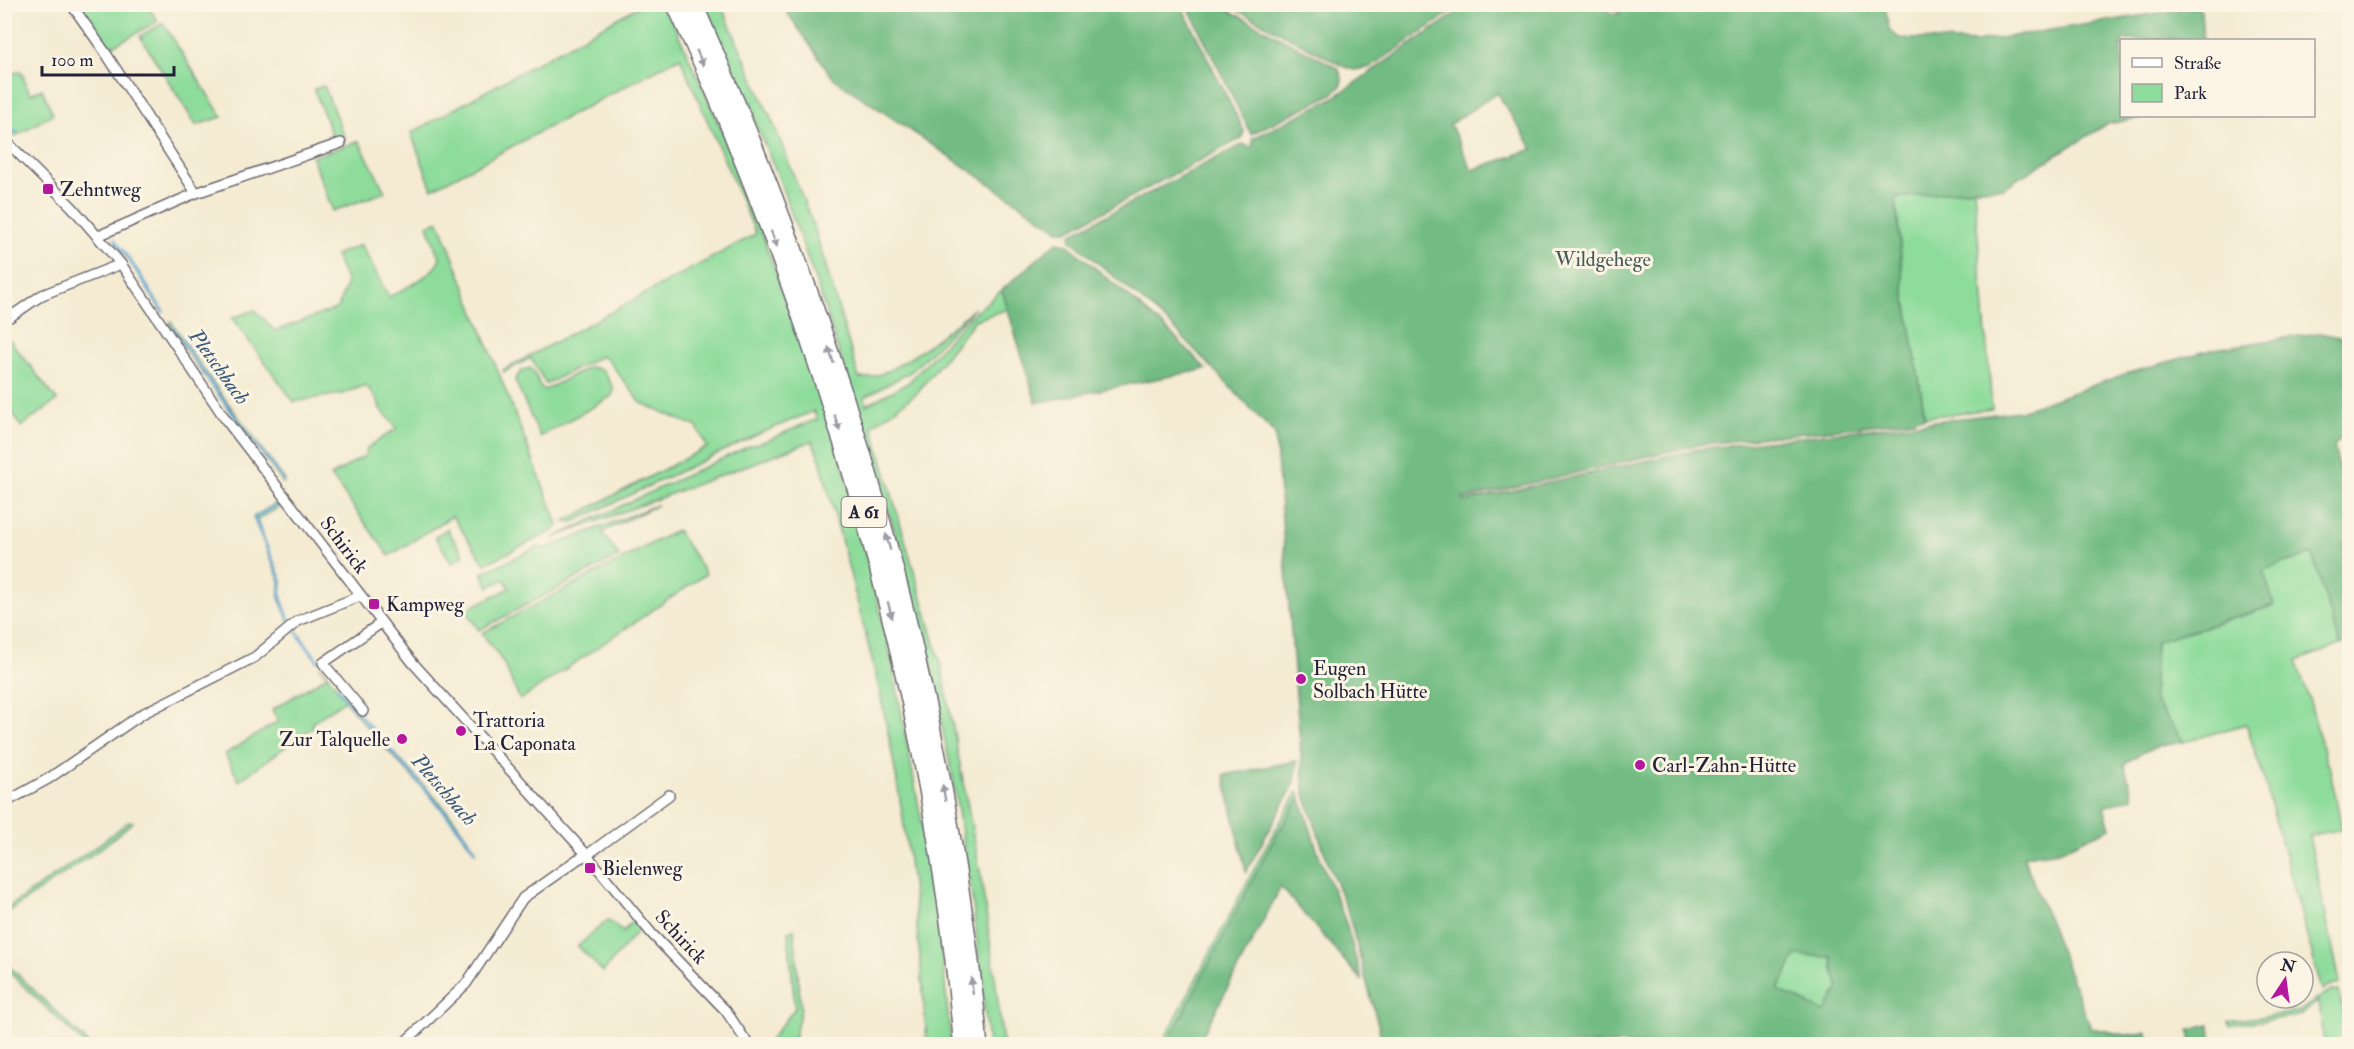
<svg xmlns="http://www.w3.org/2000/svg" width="2354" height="1049" font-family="'IM FELL Double Pica',serif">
<rect width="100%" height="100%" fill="#fcf5e5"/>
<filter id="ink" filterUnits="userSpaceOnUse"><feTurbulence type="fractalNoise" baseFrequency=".0167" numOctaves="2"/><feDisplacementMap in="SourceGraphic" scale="12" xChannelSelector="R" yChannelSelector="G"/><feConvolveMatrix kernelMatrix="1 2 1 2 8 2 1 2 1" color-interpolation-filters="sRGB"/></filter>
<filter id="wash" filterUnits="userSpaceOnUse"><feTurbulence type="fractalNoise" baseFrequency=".008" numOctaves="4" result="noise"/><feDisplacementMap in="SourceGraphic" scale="24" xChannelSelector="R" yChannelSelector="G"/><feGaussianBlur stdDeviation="1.35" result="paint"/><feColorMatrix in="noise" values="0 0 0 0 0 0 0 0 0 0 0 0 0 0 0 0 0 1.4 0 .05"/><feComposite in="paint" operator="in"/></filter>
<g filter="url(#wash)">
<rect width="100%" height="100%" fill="#f4ebd2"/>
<path fill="#8edc9b" stroke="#587f6b" stroke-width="1.5" d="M75,5H147L158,21L111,47L104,45Z
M641,5H665L715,115L748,195L818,389L854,499L892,662L937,905L951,1044H927C919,925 905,806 879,689C861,612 840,536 820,459L812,441L553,538L749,446C774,441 793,426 817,420L814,411L763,432L573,522H563L707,447L697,427L641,403L608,360L601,356L546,384L531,358L504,372L503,370L756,234L680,57L432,189L411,133Z
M705,5H721L776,130L815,230L859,378C891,381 949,328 975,308L912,371L865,397L866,405L908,383L971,316L1002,290L1008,309L975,320L916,394L872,426L941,664L980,871L995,977L1003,1044H988L973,904L953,779L927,655L895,532L824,305L798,231L776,171Z
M163,23L222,117L196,125L140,36Z
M4,71L7,76L21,71L30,94L42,89L53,114L14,137L5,128Z
M324,86L345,139L335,143L314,89Z
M359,141L385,192L333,211L312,157Z
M1974,189L1992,409L1925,417L1903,282L1896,198Z
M439,221L558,524L555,530L485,564L452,516L389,556L331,476L366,455L367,448L397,428L379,407L381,406L366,385L345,393L294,402L232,318L255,310L275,331L338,308L347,282L335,255L361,245L389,297C404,289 439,273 440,256L436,250L428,225Z
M171,322L219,391L285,480L283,483L178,340L169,327Z
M5,334L57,400L21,427L5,400Z
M589,367L603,370L614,389L612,396L540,437L515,380L521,371L530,368L534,372L541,388L545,390Z
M279,500L283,505L257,520L267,549L282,581L281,597L289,621L279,598L280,581L253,517L275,504Z
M657,505L602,532L619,556L479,630L465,610L510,588L504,579L489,587L482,573L538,547L545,549Z
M447,529L464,555L452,563L435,537Z
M677,530L706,574L520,700L503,662L482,633Z
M2312,554L2340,645L2296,661L2309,698L2327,765H2329L2342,829L2309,836L2340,983L2328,986L2322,990L2264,779L2246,724L2184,742L2153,699L2156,642L2273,606L2262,570Z
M320,666L369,726L452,816L476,850L475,852L450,818L367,728L345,700L312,723L314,726L239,781L225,754L279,721L272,710L327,676Z
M1298,792L1300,797L1270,846L1167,1044H1162L1267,844Z
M129,821L133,822L100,849L5,914V910L98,845Z
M608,920L623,932L633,920L640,928L603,972L578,946Z
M794,930L801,1009L793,1044H767L795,1008L788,931Z
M1796,955L1832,957L1833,970L1839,987L1825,1013L1778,990Z
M5,962L89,1044H84L5,968Z
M2331,990L2339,991L2347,1033H2349V1044H2324L2319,1001L2298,1016L2230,1025L2229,1021L2298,1012Z"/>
<path fill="#72bc83" stroke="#4a6f5f" stroke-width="1.5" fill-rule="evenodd" d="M782,5H1181L1244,131L1242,138L1067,231L1058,230L833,78Z
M1187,5H1219L1338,68L1342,77L1341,86L1332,94L1251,134Z
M1228,5H1461L1371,67L1354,70L1343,66Z
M1468,5H1598L1616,15L1620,13L1607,5H1885L1889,29L1899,38L1976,42L2196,7L2201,11L2203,40H2122V116H2151L2107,124L2003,188L1974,189L1896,198L1903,282L1925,417L1915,418V420L1697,445L1463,499L1465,501L1699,449L2021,411L2125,374L2214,349L2319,333L2349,339V428L2334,446L2348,505L2349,542L2343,544L2349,568V642L2340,645L2312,554L2263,570L2274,605L2156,642L2153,699L2184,742C2155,746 2148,748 2124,764L2133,797L2104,807L2110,828L2059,851L2023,856L2091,1028L2125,1035L2147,1033L2149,1044H1379L1380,1032L1348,912L1329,866L1304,792L1275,434L1172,326L1071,240V234L1243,144L1248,147L1253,146L1252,139L1333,98ZM1497,93L1533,149L1472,170L1450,124ZM1796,955L1832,957L1833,970L1839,987L1825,1012L1778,990Z
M1057,242L1067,244L1168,330L1206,369L1036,403L1002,290Z
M1297,761L1295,783L1246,872L1224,775Z
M1300,797L1320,858L1346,923L1362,981L1281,887L1198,1044H1167L1270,846Z
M2210,1025L2212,1044H2191L2189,1030Z"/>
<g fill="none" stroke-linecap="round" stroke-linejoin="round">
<path stroke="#59a5d1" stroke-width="3" d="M4,124L17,133
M115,240L137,271L163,312
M173,328L217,392L284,481
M280,503L254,518L281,580L280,596L289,620
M296,631L318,661
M337,687C380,744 433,792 475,850"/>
</g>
</g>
<g filter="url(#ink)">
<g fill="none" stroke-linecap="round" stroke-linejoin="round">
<defs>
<path id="minor" d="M71,4L105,52L196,193
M4,139L72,207L121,264L226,420L413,663L587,855L652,934L726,1011L748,1044
M98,236L196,193L341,143
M10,317L42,295L121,264
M363,711L323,663L381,623
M4,803L48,779L142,714L255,657L298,621L360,596
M403,1044L466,984L523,898L578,859L587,855L669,795"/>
<path id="motorway" d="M676,4C694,44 713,84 729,124C849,418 936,728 963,1044
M693,4C807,262 896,524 945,802C959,882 972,963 978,1044"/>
</defs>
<use href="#minor" stroke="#6c6870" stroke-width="12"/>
<use href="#motorway" stroke="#6c6870" stroke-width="21"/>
<use href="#minor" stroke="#fff" stroke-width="9"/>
<use href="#motorway" stroke="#fff" stroke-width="18"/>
</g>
<defs><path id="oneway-solid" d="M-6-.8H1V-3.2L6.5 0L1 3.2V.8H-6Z" transform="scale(1.5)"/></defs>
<g fill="#9c9ca7">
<use href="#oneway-solid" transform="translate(700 58) rotate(66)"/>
<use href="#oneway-solid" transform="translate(774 239) rotate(69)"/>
<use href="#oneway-solid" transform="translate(831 355) rotate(-108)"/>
<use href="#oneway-solid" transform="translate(837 423) rotate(73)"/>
<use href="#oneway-solid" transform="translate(888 542) rotate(-105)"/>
<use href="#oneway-solid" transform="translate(890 610) rotate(75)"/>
<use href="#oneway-solid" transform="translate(944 793) rotate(-100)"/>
<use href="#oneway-solid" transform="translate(972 986) rotate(-96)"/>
</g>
</g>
<g fill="#b5179e" stroke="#fcf5e5" stroke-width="2">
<rect x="42" y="183" width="12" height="12" rx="3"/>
<rect x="368" y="598" width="12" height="12" rx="3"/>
<circle cx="1301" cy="679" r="6"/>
<circle cx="461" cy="731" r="6"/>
<circle cx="402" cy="739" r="6"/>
<circle cx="1640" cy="765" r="6"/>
<rect x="584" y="862" width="12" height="12" rx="3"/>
</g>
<g text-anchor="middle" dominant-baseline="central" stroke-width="6" stroke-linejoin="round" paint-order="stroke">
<rect fill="#fcf5e5" stroke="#63616e" stroke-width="1.5" x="841.5" y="497" width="45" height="30" rx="4.5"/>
<g font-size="18" font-weight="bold" fill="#22223b">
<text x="864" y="512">A 61</text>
</g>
<g font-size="20" fill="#22223b" stroke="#fcf5e5" text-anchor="start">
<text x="60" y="189">Zehntweg</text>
<text x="386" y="604">Kampweg</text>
<text x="1313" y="668">Eugen<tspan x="1313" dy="23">Solbach Hütte</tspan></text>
<text x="473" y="720">Trattoria<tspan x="473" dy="23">La Caponata</tspan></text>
<text x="390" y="739" text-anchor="end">Zur Talquelle</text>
<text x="1652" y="765">Carl-Zahn-Hütte</text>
<text x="602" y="868">Bielenweg</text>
</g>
<g font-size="20" fill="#425a58" stroke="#fcf5e5">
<text x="1603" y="259">Wildgehege</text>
</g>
<g font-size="20" fill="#22223b" stroke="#fcf5e5">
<text transform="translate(344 545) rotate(53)">Schirick</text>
<text transform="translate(681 937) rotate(47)">Schirick</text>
</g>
<g font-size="21" font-style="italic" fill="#385677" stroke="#fcf5e5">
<text transform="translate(219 367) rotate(54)">Pletschbach</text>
<text transform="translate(444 790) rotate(49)">Pletschbach</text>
</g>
</g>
<rect width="2354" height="1049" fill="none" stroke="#fcf5e5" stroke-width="24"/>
<rect x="2120" y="39" width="195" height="78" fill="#fcf5e5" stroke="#a5a1a1" stroke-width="1.5"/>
<rect x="2132" y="58" width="30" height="9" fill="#ffffff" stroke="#a5a1a1" stroke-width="1.5"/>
<text x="2174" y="69" font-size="18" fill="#22223b">Straße</text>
<rect x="2132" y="84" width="30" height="18" fill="#8edc9b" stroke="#a5a1a1" stroke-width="1.5"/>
<text x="2174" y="99" font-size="18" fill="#22223b">Park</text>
<g transform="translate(2285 980) rotate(13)"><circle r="28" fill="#fcf5e5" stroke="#a5a1a1" stroke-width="1.5"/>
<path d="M0-4.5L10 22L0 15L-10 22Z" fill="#b5179e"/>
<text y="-9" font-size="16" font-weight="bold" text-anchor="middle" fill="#22223b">N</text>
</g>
<path d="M42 66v9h132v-9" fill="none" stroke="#22223b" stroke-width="3"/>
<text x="51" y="66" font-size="18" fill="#22223b" stroke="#fcf5e5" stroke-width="4.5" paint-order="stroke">100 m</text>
</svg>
